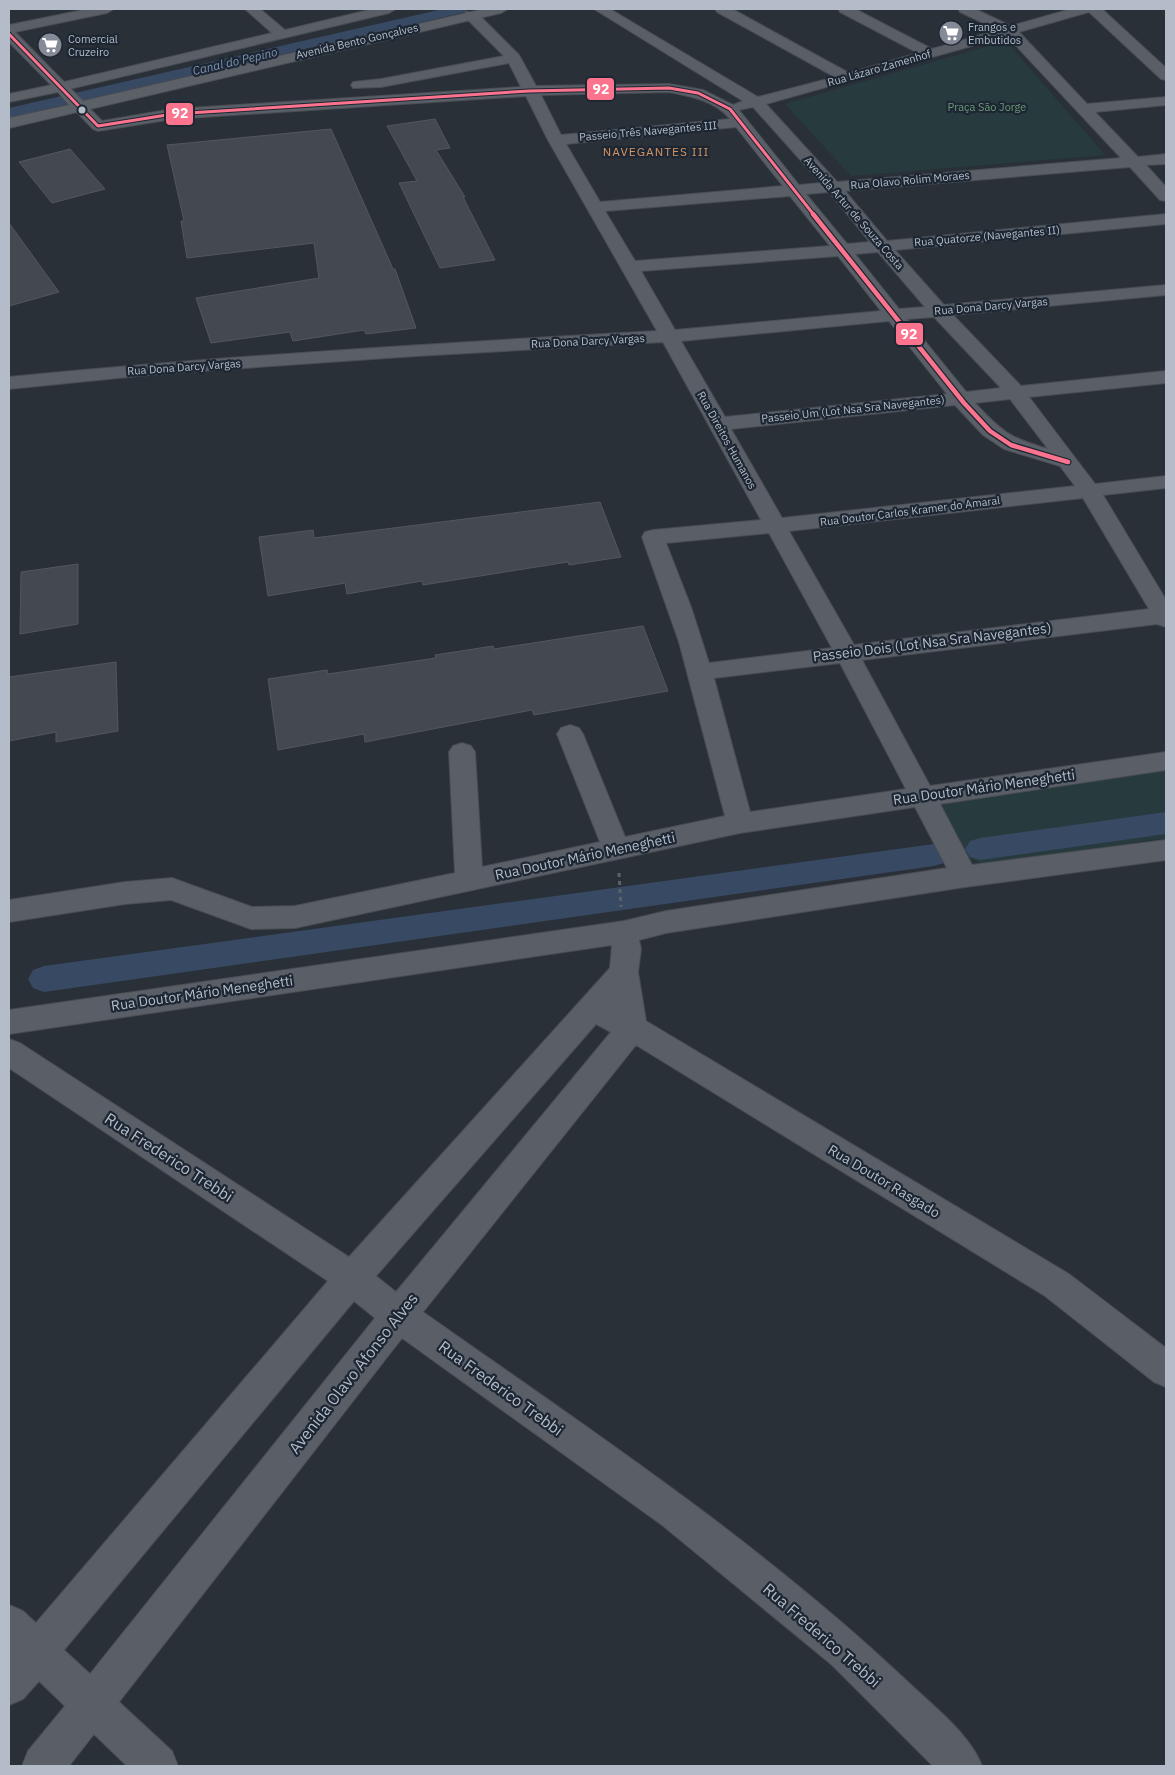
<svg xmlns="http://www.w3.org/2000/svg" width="1175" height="1775" font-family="'IBM Plex Sans',sans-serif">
<rect width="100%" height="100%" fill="#2a3038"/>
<path fill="#273a3e" d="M1006,41L1105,155L851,176L785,104Z
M1166,769V838L983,864L968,858L942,807L945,802L951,799Z"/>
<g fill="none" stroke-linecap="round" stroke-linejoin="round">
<path fill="#384963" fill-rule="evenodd" d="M443,9H468L466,12L461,13L9,118V108Z
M1166,812V834L980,860L970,857L965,849L970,841L980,838Z
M934,844L944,847L949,855L944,863L934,866L44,992L33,988L28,979L33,970L44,966Z"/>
</g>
<path fill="#444950" stroke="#52575f" d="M435,119L450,148L436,150L465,197H463L495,260L440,268L399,183L417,181L387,126Z
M331,129L393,269H395L416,328L366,334L364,330L293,341L290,332L211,343L196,298L319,278L314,243L187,258L181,221H184L167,145Z
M70,149L105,189L52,203L19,162Z
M9,223L59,292L9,306Z
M600,502L621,557L569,565L568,562L423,585L422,581L347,594L345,583L268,596L259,537L313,530L314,538Z
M78,564V624L20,634L21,572Z
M643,626L668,691L534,715L532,710L365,742L364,734L278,750L268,679L327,670L328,674L436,658L435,655L493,646L494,649Z
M116,662L118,731L56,742V732L9,741V677Z"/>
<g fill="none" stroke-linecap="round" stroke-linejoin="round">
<defs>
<path id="minor" d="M88,9H114L107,13L15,32L64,82L272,33L245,9H260L285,30L373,9H396L389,13L61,91L56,90L9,42V25Z
M594,9H610L758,97L835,77L717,12L715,9H732L849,73L918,53L840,12L838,9H855L932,49L998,30L960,12L958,9H975L1011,26L1071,9H1102L1166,68V80L1161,79L1089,12L1019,32L1087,104L1166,97V105L1095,112L1138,157L1166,154V164L1146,165L1166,187V201L1160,200L1130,167L845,191L887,241L1166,214V224L895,250L944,305L1166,285V295L953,315L1021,386L1166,371V383L1029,397L1095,484L1166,476V488L1103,495L1166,600V627L1157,624L862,660L930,786L1166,752V770L940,804L972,865L1166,840V860L965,887L666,933L639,940L641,949L638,972L646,1021L1069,1274L1166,1348V1387L1154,1382L1045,1296L636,1045L423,1312C589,1429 760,1542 908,1682C932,1705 971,1735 982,1766H933L832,1665L662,1525L402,1338L119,1702L172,1751L178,1766H127L94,1734L69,1766H22L28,1751L65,1706L39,1681L23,1699L9,1705V1605L23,1611L36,1623L328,1281L9,1068V1039L20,1043L349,1257L610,968L612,945L9,1034V1010L624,921L666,911L947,868L915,807L740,833L295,928L251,929L171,900L125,904L9,922V900L125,882L172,878L252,907L295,906L455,873L449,752L453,746L462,743L471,746L475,752L482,867L600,842L557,734L561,728L570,725L579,728L583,734L625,837L725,816L679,642L642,537L645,532L653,530L761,520L663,342L416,356L158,374L9,389V377C225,356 441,343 657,331L548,140L526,96L173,119L98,131L93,129L71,106L74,103H84L102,121L173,109L521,87L509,63L381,87L353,88L351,85L353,82L381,79L504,56L466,18L464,15L466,12H476L519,55L536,86L669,84L703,90L733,105L743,101ZM1007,36L1121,158L837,182L766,104ZM669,92C690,96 716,101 730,119L561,135L541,95ZM753,107L821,183L799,185L739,110ZM736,127L783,186L600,202L566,144ZM829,192L870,242L847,244L806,194ZM790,196L830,246L635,261L605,211ZM878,252L925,307L899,309L855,254ZM838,256L881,311L675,330L641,271ZM934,317L1001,388L966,392L907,319ZM889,321L947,394L725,417L681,341ZM1010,399L1048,449C1010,438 1002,432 975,403ZM955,405L983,435L1004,449L1060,466L1075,486L782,518L731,429ZM1083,498L1149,609L854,645L789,531ZM769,533L832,648L709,663L691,607L666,543ZM840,663L906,789L750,812L714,678ZM596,1024L611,1032L396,1292L376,1276ZM354,1301L375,1318L90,1674L64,1650Z"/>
<path id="major" d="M484,9H508L501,13L9,128V118L69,105L58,92L9,102V94L61,83L66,84L83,101Z"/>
</defs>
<use href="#minor" stroke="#484c53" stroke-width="2"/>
<use href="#major" stroke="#484c55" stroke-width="2"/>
<path stroke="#5d636a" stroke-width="3" stroke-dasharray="4 4" stroke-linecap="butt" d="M619,873L621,907"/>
<use href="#minor" fill="#5a5e66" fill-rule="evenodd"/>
<use href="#major" fill="#5c6168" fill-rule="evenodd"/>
<defs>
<path id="bus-1-far1" d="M9,34L98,126L173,114L529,91L669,88L698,93L730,109L814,215"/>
<path id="bus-1" d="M813,214L964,403L990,431L1011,445L1068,462"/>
</defs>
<use href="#bus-1-far1" stroke="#1d2633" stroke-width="5"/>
<use href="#bus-1" stroke="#1d2633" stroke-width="7"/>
<use href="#bus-1-far1" stroke="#fc738d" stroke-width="3"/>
<use href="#bus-1" stroke="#fc738d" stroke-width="4.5"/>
</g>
<defs>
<symbol id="supermarket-disc" viewBox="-11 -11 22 22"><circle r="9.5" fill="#848b96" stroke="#1d2633"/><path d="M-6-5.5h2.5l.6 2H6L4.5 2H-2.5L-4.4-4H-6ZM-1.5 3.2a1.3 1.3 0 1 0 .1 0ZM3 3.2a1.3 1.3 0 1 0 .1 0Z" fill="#fff"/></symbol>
</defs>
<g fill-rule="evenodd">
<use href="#supermarket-disc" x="937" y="19" width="28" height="28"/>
<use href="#supermarket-disc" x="36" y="31" width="28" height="28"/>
</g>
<circle fill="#b4bcc9" stroke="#1d2633" stroke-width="2" cx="82" cy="110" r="4.5"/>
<g text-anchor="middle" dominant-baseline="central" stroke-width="4.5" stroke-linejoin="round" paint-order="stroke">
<g font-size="11" fill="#b4bcc9" stroke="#1d2633" text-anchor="start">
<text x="968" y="27">Frangos e<tspan x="968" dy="13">Embutidos</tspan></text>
<text x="68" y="39">Comercial<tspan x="68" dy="13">Cruzeiro</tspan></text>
</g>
<g font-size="11" fill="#b4bcc9" stroke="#1d2633">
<text transform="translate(357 41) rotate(-13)">Avenida Bento Gonçalves</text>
<text transform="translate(879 68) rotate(-16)">Rua Lázaro Zamenhof</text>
<text transform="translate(648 131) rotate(-5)">Passeio Três Navegantes III</text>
<text transform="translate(910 180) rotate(-5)">Rua Olavo Rolim Moraes</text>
<text transform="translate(854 213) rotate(49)">Avenida Artur de Souza Costa</text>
<text transform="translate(987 236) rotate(-5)">Rua Quatorze (Navegantes II)</text>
<text transform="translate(991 306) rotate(-5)">Rua Dona Darcy Vargas</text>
<text transform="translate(588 341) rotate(-3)">Rua Dona Darcy Vargas</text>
<text transform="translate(184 367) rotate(-4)">Rua Dona Darcy Vargas</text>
<text transform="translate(853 409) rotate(-6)">Passeio Um (Lot Nsa Sra Navegantes)</text>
<text transform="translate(727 440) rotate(61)">Rua Direitos Humanos</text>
<text transform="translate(910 511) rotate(-7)">Rua Doutor Carlos Kramer do Amaral</text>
</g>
<g font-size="11" fill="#6b9a76" stroke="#1d2633">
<text x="987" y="107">Praça São Jorge</text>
</g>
<g font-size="12" font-style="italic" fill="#7c92b1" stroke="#1d2633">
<text transform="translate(235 61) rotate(-13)">Canal do Pepino</text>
</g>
<g font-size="12" letter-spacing="1" fill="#d59563" stroke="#1d2633">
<text x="656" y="151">NAVEGANTES III</text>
</g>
<g font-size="14" fill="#b4bcc9" stroke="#1d2633">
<text transform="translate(932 642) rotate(-7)">Passeio Dois (Lot Nsa Sra Navegantes)</text>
<text transform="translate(984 787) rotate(-8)">Rua Doutor Mário Meneghetti</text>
<text transform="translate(585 856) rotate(-12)">Rua Doutor Mário Meneghetti</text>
<text transform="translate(202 993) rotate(-8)">Rua Doutor Mário Meneghetti</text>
<text transform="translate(884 1181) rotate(31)">Rua Doutor Rasgado</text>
</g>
<g font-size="16" fill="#b4bcc9" stroke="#1d2633">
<text transform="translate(169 1157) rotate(33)">Rua Frederico Trebbi</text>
<text transform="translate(353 1373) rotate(-52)">Avenida Olavo Afonso Alves</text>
<text transform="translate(501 1388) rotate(36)">Rua Frederico Trebbi</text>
<text transform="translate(822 1635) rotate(41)">Rua Frederico Trebbi</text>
</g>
</g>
<g stroke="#1d2633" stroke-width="2">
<rect x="586" y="77" width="29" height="24" rx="5" fill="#fc738d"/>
<rect x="165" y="102" width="29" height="24" rx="5" fill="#fc738d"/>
<rect x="895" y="322" width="29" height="24" rx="5" fill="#fc738d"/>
</g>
<g font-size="14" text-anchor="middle" font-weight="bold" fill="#fff">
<text x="601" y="94">92</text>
<text x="180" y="118">92</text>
<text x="909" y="339">92</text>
</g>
<rect width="1175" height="1775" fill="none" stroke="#b4bcc9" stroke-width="20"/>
</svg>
